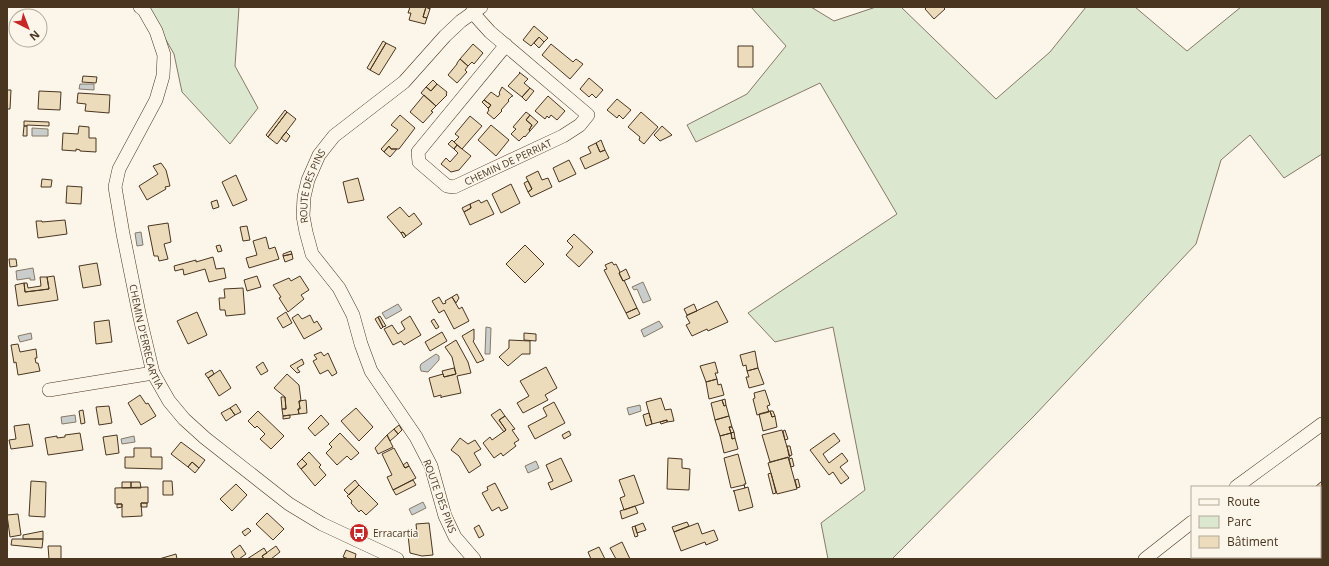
<svg xmlns="http://www.w3.org/2000/svg" width="1329" height="566" font-family="'Open Sans',sans-serif">
<rect width="100%" height="100%" fill="#fbf6e9"/>
<path fill="#dce7d0" stroke="#887966" d="M147,7H239L235,66L258,108L230,144L182,92L174,54Z
M751,7H811L834,21L876,7H901L996,99L1050,52L1086,7H1135L1187,51L1241,7H1322V154L1284,178L1250,135L1221,160L1196,244L1034,416L892,559H828L821,523L865,490L833,327L775,342L748,313L897,214L820,83L696,142L687,125L747,94L786,46Z"/>
<path fill="#c9cecd" stroke="#887966" d="M80,84H94V90L79,89Z
M32,128L48,129V136H32Z
M141,232L143,245L137,246L135,233Z
M33,268L35,280H30V278L17,280L16,271Z
M643,282L651,300L643,303L637,289L634,290L632,287Z
M398,304L402,310L386,319L382,313Z
M659,321L663,327L644,337L641,330Z
M486,327L491,328L490,354H485Z
M31,333L32,339L20,342L18,336Z
M436,354L439,356V360L428,372L421,371L420,367L421,364Z
M640,405L641,411L629,415L627,408Z
M75,415L76,422L62,424L61,417Z
M134,436L135,442L122,444L121,439Z
M536,461L539,468L528,473L525,466Z
M423,502L426,508L412,515L409,509Z"/>
<path fill="#ecdcbc" stroke="#4a3520" d="M410,7H430V9L426,7L423,17L427,18L425,24L409,20L411,13H408Z
M426,7L430,9L427,18L423,17Z
M927,7H943L945,9L934,19L925,9Z
M534,26L548,38L544,42L539,37L531,46L523,40Z
M539,37L544,42L539,48L534,43Z
M383,41L386,43L370,70L367,68Z
M386,43L396,48L379,75L370,70Z
M473,44L483,53L474,64L472,62L468,66L460,59Z
M551,44L573,62L576,59L583,64L570,79L542,55Z
M738,46H753V67H738Z
M460,59L468,66L465,70L467,72L457,83L448,75L457,64V63Z
M519,72L528,79L524,83L530,88L522,97L508,86L520,73Z
M83,76L97,77L96,83L82,82Z
M589,78L603,90L596,98L592,94L589,97L580,89Z
M433,80L437,84L431,91L426,87Z
M437,84L447,92L446,94L447,95L436,106L421,93L426,87L431,91Z
M502,87L513,96H512L508,100L509,101L501,110L502,111L494,119L487,113L489,110L488,109L491,105L484,100L491,92L498,97L500,94L499,93Z
M530,88L534,91L526,101L522,97Z
M7,90H11L10,109H7Z
M39,91L61,92L60,110L38,109Z
M78,93L110,95L109,113L85,111L86,104L77,103Z
M424,95L436,106L431,111L433,112L423,123L410,112Z
M548,96L565,111L557,120L551,115L549,118L547,116L545,119L535,111Z
M617,99L631,110L623,119L619,115L617,118L607,110Z
M484,100L491,105L488,108L482,102Z
M285,110L287,112L268,137L266,135Z
M287,112L296,119L277,144L268,137Z
M526,112L530,115L526,120L532,125L529,130L530,131L525,137L524,136L519,141L511,134L516,129L513,127Z
M641,112L658,127L644,144L639,140L640,137L628,127Z
M400,115L415,128L399,149H391L389,146L384,152L381,149L398,130L391,125Z
M530,115L538,122L530,131L529,130L532,125L526,120Z
M470,116L482,126L462,149L454,142L459,137L455,134Z
M24,121L49,122V126L27,125V126H24Z
M491,125L509,140L496,156L478,140Z
M24,126H27V136H23Z
M79,126L89,127V138H96V152L80,151V150L76,149V151L62,150L63,133L78,134Z
M662,126L672,135L660,141L654,135Z
M286,132L290,136L286,142L281,138Z
M452,140L457,145L454,149L448,144Z
M601,140L605,150L600,152L596,143Z
M596,143L600,152L605,150L609,158L585,169L580,158L591,153L588,147Z
M457,145L471,156L459,170L451,172L441,164L446,158L450,162L458,153L454,149Z
M389,146L391,149H397L390,157L384,152Z
M569,160L576,174L559,182L553,168Z
M161,163L166,170L170,186L165,187L166,189L147,200L139,186L158,174L153,166Z
M538,171L542,180L548,178L552,187L531,197L528,192L532,189L526,177Z
M236,175L247,200L233,206L222,182Z
M358,178L364,200L348,203L343,182Z
M42,179L52,180L51,187H41Z
M528,181L532,189L528,192L524,183Z
M511,184L520,203L501,213L492,194Z
M67,186L82,187L81,204L66,203Z
M217,200L219,207L213,209L211,202Z
M479,200L481,203L487,200L494,214L470,225L464,212L471,208L470,204Z
M470,204L471,208L464,212L462,208Z
M400,207L409,217L414,213L422,224L406,236L403,232L401,233L387,217Z
M65,220L67,234L38,238L36,221H42V222Z
M168,223L171,242L164,244L168,259L159,261L158,256H154L148,226Z
M247,226L250,240L243,241L240,227Z
M403,232L406,236L404,238L401,233Z
M574,234L593,252L579,267L566,255L573,247L567,241Z
M266,237L269,249L275,247L279,259L249,268L246,258L257,255L253,241Z
M220,245L222,251L218,252L216,246Z
M525,245L544,264L525,283L506,264Z
M291,251L292,254L283,256V254Z
M292,254L293,259L285,262L283,256Z
M213,257L216,269L224,268L226,278L209,282L205,269L184,275L183,269L175,271L174,266L196,260V262Z
M9,259H16L17,266L10,267Z
M612,262L614,265L616,264L620,272L619,273L623,281L624,280L637,308L626,313L604,270L607,269L605,265Z
M97,263L101,285L83,288L79,266Z
M626,269L630,278L623,281L619,273Z
M54,276L58,300L18,306L15,285L24,283L25,292L49,289L47,277Z
M257,276L261,287L247,291L244,280Z
M300,276L309,290L301,295L304,299L288,312L279,298L281,297L273,285L289,278L291,281Z
M40,277H47L49,289L25,292L24,283H27L28,288L41,286Z
M243,288L245,314L226,316L225,310H220L219,298H225L224,289Z
M457,294L459,298L456,303L452,297Z
M439,297L443,304L446,303L445,301L452,297L459,309L462,307L469,321L454,329L444,310L439,313L432,301Z
M717,301L728,322L708,331L707,329L692,336L686,325L690,323L686,316Z
M694,304L697,311L687,315L684,309Z
M637,308L640,314L629,319L626,313Z
M197,312L207,335L188,344L177,321Z
M286,312L292,323L283,328L277,318Z
M298,314L302,319L310,315L314,323L317,321L322,329L304,339L292,318Z
M380,316L386,326L383,327L378,317Z
M410,316L421,335L404,345L401,341L393,345L384,329L392,325L398,334L405,329L401,322Z
M378,317L383,327L381,329L375,319Z
M434,319L439,327L436,329L431,321Z
M109,320L112,342L96,344L94,322Z
M474,329V340L473,341L484,360L477,363L462,336Z
M442,332L447,341L430,351L425,342Z
M524,333L536,334V341L524,340Z
M456,340L468,362L471,373L457,376L461,393L442,397L441,398V395L434,397L429,378L443,374L444,377L456,374L452,357L445,347Z
M509,340L530,341V354H522L508,366L499,357L509,348Z
M18,344L20,352L36,349L37,358H35L36,363H38L40,371L18,375L16,362L14,363L11,345Z
M755,351L758,368L747,371L746,365L743,366L740,355Z
M321,352L324,356L328,353L337,373L332,376L328,370L320,374L313,361L317,359L314,355Z
M302,359L304,364L297,368L300,372L297,373L290,366Z
M263,362L268,371L261,375L256,367Z
M715,362L718,373H715L717,379L706,382L700,366Z
M546,367L557,388L545,395L548,400L523,413L517,403L529,396L520,381Z
M454,368L456,374L444,377L442,371Z
M758,368L764,384L749,388L746,377H749L747,371Z
M212,370L214,374L208,378L205,374Z
M220,370L231,388L219,396L208,378Z
M287,374L299,385L301,401H299L300,409H298L299,414L283,416L282,409H286L285,397L274,388Z
M717,379L718,385L721,384L724,395L709,399L706,382Z
M765,390L770,405L767,406L769,412L757,415L753,399L755,398L754,393Z
M140,395L146,404L148,403L156,416L141,425L128,403Z
M281,397H285L286,409H282Z
M661,398L665,410L671,409L674,421L667,422V420L652,424L646,402Z
M725,399L726,405L724,406L722,400Z
M306,400L307,413L299,414L298,409H300L299,401Z
M722,400L724,406L726,405L729,416L715,420L711,403Z
M554,402L565,423L535,439L528,426L547,416L543,408Z
M236,404L241,412L235,415L230,408Z
M109,406L112,423L99,425L96,407Z
M230,408L235,415L226,421L221,413Z
M356,408L373,427L359,441L341,421Z
M500,409L505,416L499,420L506,430L504,432L491,415Z
M83,410L85,423L81,424L79,411Z
M258,411L284,436L271,449L260,439L265,434L257,426L255,428L248,421Z
M770,411H773L775,416L772,417Z
M770,411L772,417L775,416L777,427L763,431L759,414Z
M649,413L652,424L646,426L643,415Z
M290,415V418L283,419V416Z
M321,415L329,424L315,436L308,428Z
M505,416L515,429L512,430L519,440L514,443L516,446L503,456L501,453L494,458L483,443L490,437L492,440L506,430L499,420Z
M729,416L732,427H729L731,433L720,436L715,420Z
M667,420V422L661,424L660,422Z
M29,424L33,446L11,449L9,440L16,439L14,426Z
M399,425L402,430L398,434L394,429Z
M729,427H732L734,432L731,433Z
M394,429L398,434L390,441L387,435Z
M782,430L790,457L770,462L762,435Z
M785,430L788,439L785,440L783,431Z
M569,431L571,435L564,439L562,435Z
M734,432L735,438L732,439L731,433Z
M80,433L83,450L48,455L45,438L57,436V438L65,437V435Z
M340,433L359,453L351,460L347,456L337,465L326,453L332,447L329,444Z
M731,433L732,439L735,438L738,449L724,453L720,436Z
M834,433L840,441L823,454L829,463L842,453L848,461L840,467L849,478L841,484L833,472L829,475L810,450Z
M117,435L119,453L106,455L103,437Z
M387,435L393,447L378,454L375,448Z
M460,438L468,444L475,440L481,449L474,453L481,465L469,473L459,456L451,450Z
M181,442L205,460L199,468L192,462L188,467L171,454Z
M787,446H790L792,455L789,456Z
M134,448H151V457H162V469L125,468V457H134Z
M394,448L405,468L409,466L416,478L393,490L387,477L392,475L382,454Z
M309,452L321,465L319,467L326,475L315,486L301,469L307,464L302,459Z
M738,454L746,484H744L745,488L748,487L753,507L739,511L734,491H733L745,488L744,485L731,488L724,458Z
M788,457L797,489L777,494L768,463Z
M561,458L572,481L551,490L548,483L553,481L546,465Z
M668,458L682,459V468L690,469L689,490L667,489Z
M792,458L794,466L791,467L789,459Z
M302,459L307,464L301,469L297,464Z
M192,462L199,468L195,473L188,467Z
M407,462L409,466L405,468L403,465Z
M771,473L776,493L773,494L768,474Z
M634,475L644,503L624,510L620,498L625,496L619,480Z
M798,479L800,487L797,488L795,480Z
M355,480L359,485L349,495L344,490Z
M413,480L416,485L396,495L393,490Z
M31,481L46,482L45,517L29,516Z
M163,481H172L173,495H163Z
M1322,481V506L1320,508V487H1315Z
M122,482H131V488H122Z
M131,482H140L141,488H131Z
M495,483L508,508L501,511L499,507L492,511L482,493L488,490L487,487Z
M236,484L247,495L232,511L220,499Z
M359,485L378,504L366,515L361,510L359,512L351,503L352,501L347,496Z
M148,487V503H141L142,516L122,517V504H115V488Z
M141,503H147V507H141Z
M117,504H122V507L117,508Z
M635,506L638,513L622,519L620,511Z
M267,513L284,529L273,540L256,524Z
M18,514L21,535L10,537L7,515Z
M687,522L689,526L674,532L672,527Z
M429,523L433,555L422,556L410,553L408,535L417,534L416,524Z
M643,523L646,530L637,533L635,526Z
M698,523L702,534L714,530L718,540L706,545L705,542L681,551L674,532Z
M479,525L484,535L479,538L474,528Z
M635,526L638,536L635,537L632,527Z
M248,528L251,531L245,536L242,532Z
M43,531V539H23V535Z
M12,539H43L42,548L11,545Z
M622,542L630,559H616L610,548Z
M240,545L246,554L239,559H235L231,552Z
M48,546H61V559H49Z
M276,546L280,552L271,559H264L262,556Z
M599,547L605,559H591L588,552Z
M264,548L267,553L262,556L264,559H247Z
M346,550L356,554L355,559H349L343,557Z
M176,554L177,559H159Z
M1216,557H1239L1240,559H1213Z"/>
<g fill="none" stroke-linecap="round" stroke-linejoin="round">
<defs>
<g id="minor">
<path id="s1" d="M140,7L144,10L156,31L164,55L163,76L156,100L119,169L115,187L123,234L140,318L153,373L169,401L184,419L205,438L289,504L322,524L397,559"/>
<path d="M472,12L490,32L588,115L580,125L563,136L454,187L447,186L419,162L418,152L506,45"/>
<path d="M49,390L153,373"/>
<path d="M1236,487L1322,424"/>
<path d="M1260,557L1261,559"/>
<path id="s2" d="M474,559L455,537L445,516L431,466L416,437L371,371L361,344L353,315L339,288L312,254L306,232L303,216L304,197L308,180L319,155L334,136L404,82L445,36L461,21L481,7"/>
<path d="M1145,559L1192,522"/>
<path d="M1295,559L1298,557"/>
</g>
</defs>
<use href="#minor" stroke="#4a3520" stroke-width="14"/>
<use href="#minor" stroke="#fbf6e9" stroke-width="13"/>
</g>
<defs>
<symbol id="bus-disc" viewBox="-11 -11 22 22"><circle r="9.5" fill="#c62828" stroke="#fbf6e9"/><path d="M-5-6H5V4H4V6H2V4H-2V6H-4V4H-5ZM-3.5-4V0h7V-4ZM-3.5 1.2v1.5H-2V1.2ZM2 1.2v1.5H3.5V1.2Z" fill="#fff"/></symbol>
</defs>
<g fill-rule="evenodd">
<use href="#bus-disc" x="348" y="522" width="22" height="22"/>
</g>
<g text-anchor="middle" dominant-baseline="central" stroke-width="3" stroke-linejoin="round" paint-order="stroke">
<g font-size="10" fill="#4a3520" stroke="#fbf6e9">
<text transform="translate(508 162) rotate(-25)">CHEMIN DE PERRIAT</text>
<text stroke="none"><textPath href="#s2" startOffset="420">ROUTE DES PINS</textPath></text>
<text stroke="none"><textPath href="#s1" startOffset="350">CHEMIN D'ERRECARTIA</textPath></text>
<text transform="translate(440 496) rotate(70)">ROUTE DES PINS</text>
</g>
<g font-size="10" fill="#4a3520" stroke="#fbf6e9" text-anchor="start">
<text x="373" y="533">Erracartia</text>
</g>
</g>
<rect width="1329" height="566" fill="none" stroke="#4a3520" stroke-width="16"/>
<rect x="1191" y="486" width="130" height="72" fill="#fbf6e9" stroke="#b4a999"/>
<rect x="1199" y="499" width="20" height="6" fill="#fbf6e9" stroke="#b4a999"/>
<text x="1227" y="506" font-size="12" fill="#4a3520">Route</text>
<rect x="1199" y="516" width="20" height="12" fill="#dce7d0" stroke="#b4a999"/>
<text x="1227" y="526" font-size="12" fill="#4a3520">Parc</text>
<rect x="1199" y="536" width="20" height="12" fill="#ecdcbc" stroke="#b4a999"/>
<text x="1227" y="546" font-size="12" fill="#4a3520">Bâtiment</text>
<g transform="translate(28 28) rotate(138)"><circle r="19" fill="#fbf6e9" stroke="#b4a999"/>
<path d="M0-3L7 15L0 10L-7 15Z" fill="#c62828"/>
<text y="-6" font-size="11" font-weight="bold" text-anchor="middle" fill="#4a3520">N</text>
</g>
</svg>
